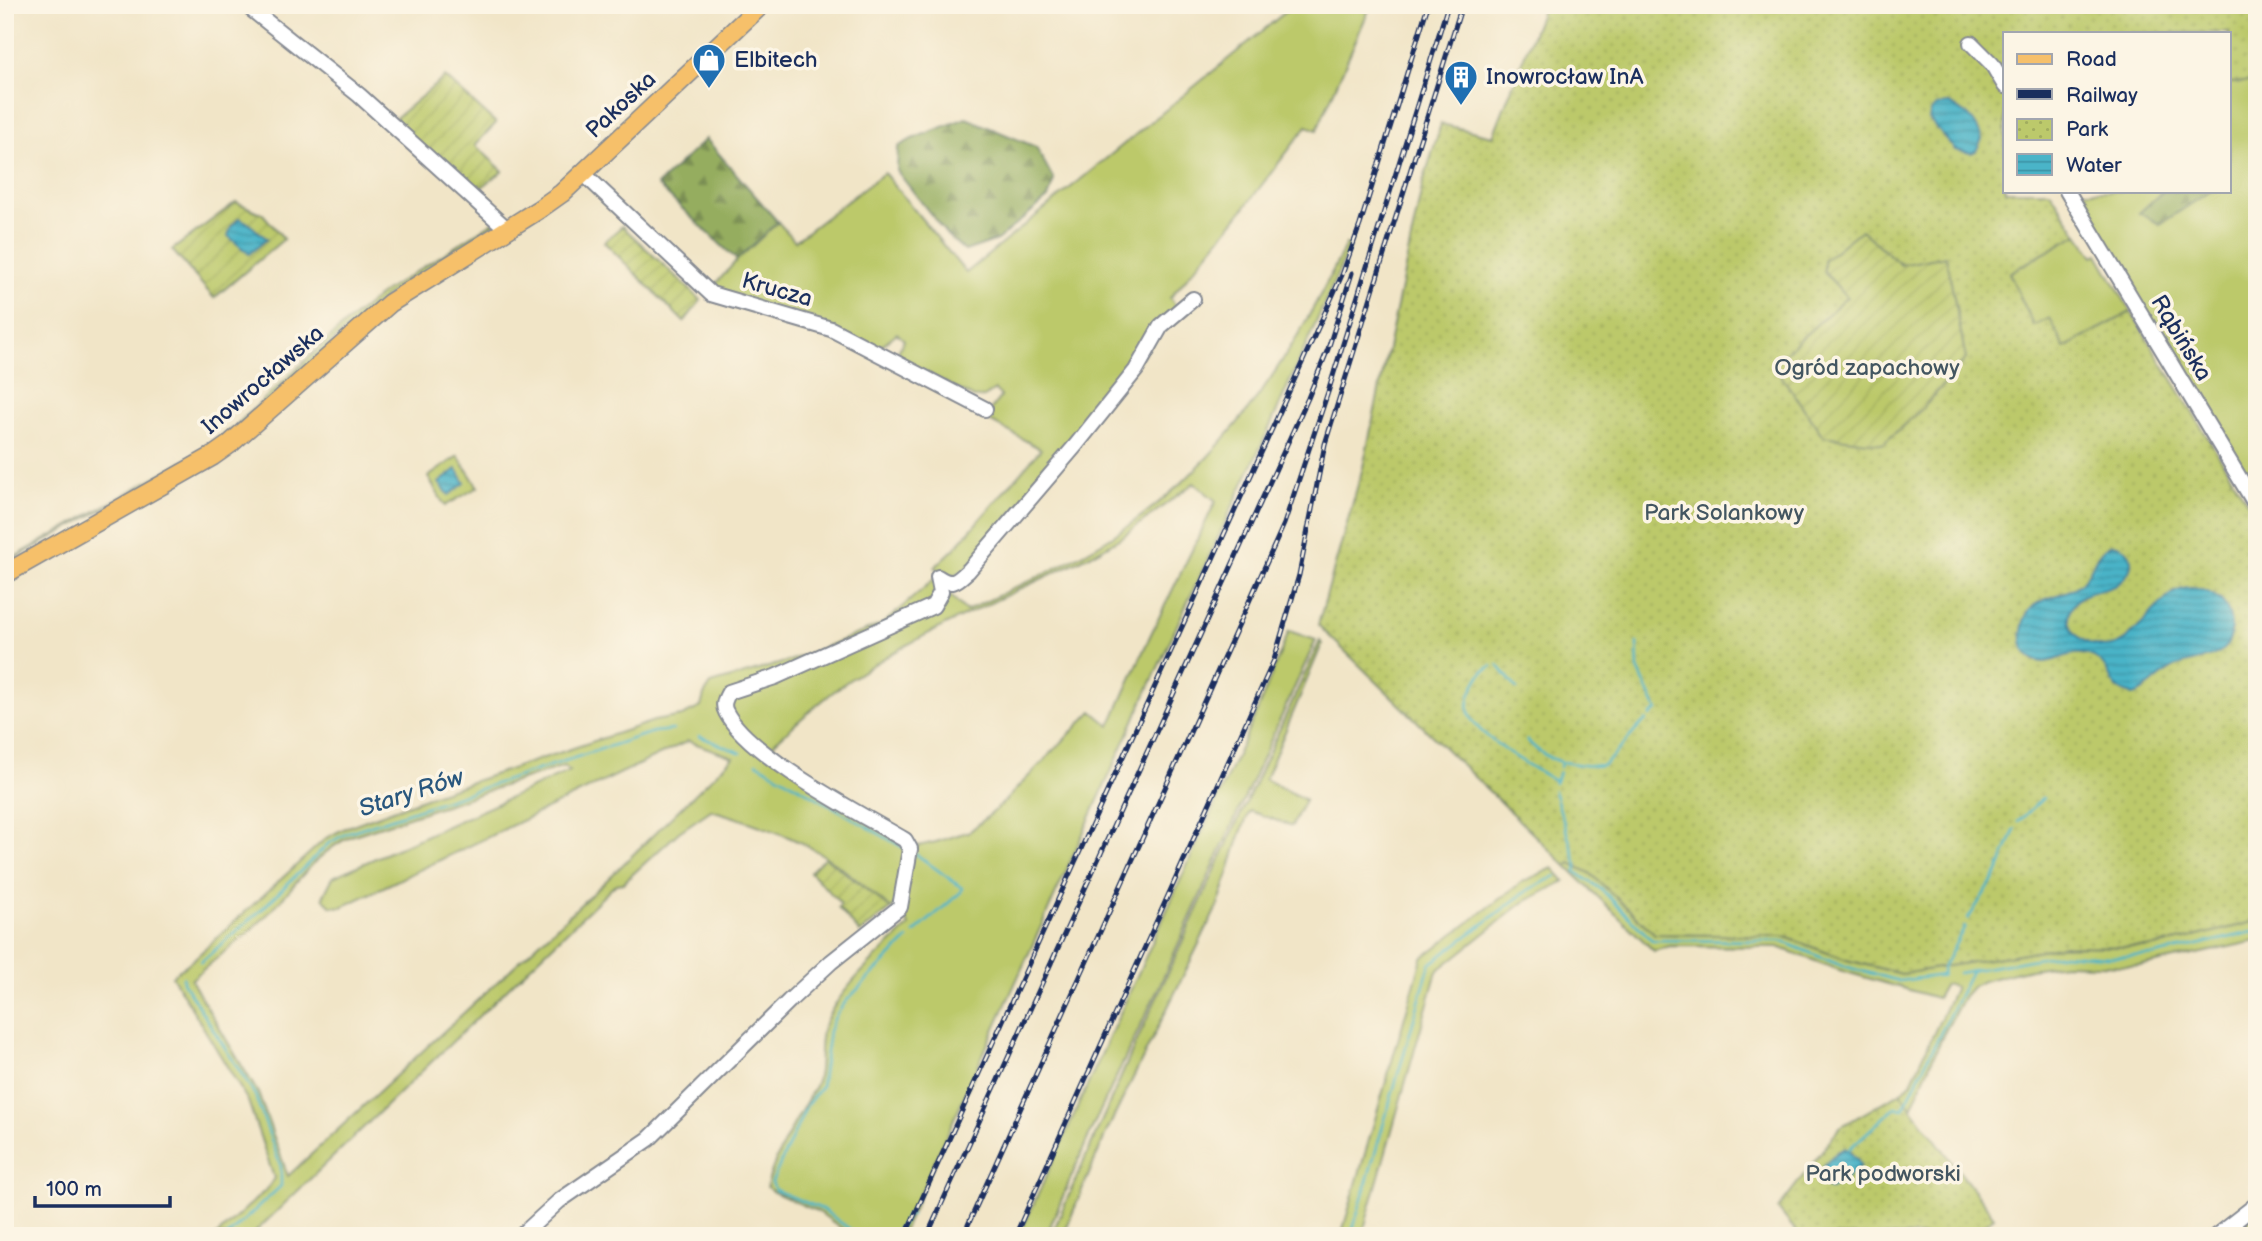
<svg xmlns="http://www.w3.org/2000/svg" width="2262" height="1241" font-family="'Balsamiq Sans',sans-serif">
<defs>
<pattern id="forest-firs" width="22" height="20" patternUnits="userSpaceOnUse" patternTransform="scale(1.75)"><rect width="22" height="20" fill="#95ad5f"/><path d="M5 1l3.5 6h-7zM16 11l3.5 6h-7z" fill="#798d52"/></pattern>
<pattern id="park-dots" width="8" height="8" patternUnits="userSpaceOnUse" patternTransform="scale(1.75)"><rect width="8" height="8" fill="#bcc96b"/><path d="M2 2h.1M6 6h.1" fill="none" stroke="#a1ad5f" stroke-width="1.8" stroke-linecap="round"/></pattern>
<pattern id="garden-furrows" width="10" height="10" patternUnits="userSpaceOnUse" patternTransform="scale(1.75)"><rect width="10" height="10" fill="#bcc96b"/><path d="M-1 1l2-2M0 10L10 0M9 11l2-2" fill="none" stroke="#a1ad5f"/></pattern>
<pattern id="water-rules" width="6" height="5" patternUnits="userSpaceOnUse" patternTransform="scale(1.75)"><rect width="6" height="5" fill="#4ab4c8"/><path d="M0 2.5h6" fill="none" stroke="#3d93a6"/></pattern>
</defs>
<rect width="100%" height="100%" fill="#fcf5e5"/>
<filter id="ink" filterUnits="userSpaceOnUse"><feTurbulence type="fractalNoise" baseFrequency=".0143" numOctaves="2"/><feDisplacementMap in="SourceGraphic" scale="14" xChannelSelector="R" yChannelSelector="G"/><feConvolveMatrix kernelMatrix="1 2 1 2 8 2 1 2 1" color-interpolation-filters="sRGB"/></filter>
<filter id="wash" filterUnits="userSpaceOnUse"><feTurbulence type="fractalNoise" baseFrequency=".00686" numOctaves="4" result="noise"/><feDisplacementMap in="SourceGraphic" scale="28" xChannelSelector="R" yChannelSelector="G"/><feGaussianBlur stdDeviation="1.57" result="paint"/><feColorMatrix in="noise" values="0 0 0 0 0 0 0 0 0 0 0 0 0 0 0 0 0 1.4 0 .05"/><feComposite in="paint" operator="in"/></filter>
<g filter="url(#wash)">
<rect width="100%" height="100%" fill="#f1e5c7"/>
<path fill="#bcc96b" stroke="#6c7c64" stroke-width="2" fill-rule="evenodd" d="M1294,5H1371L1317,130L1307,126L1235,220L1170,298L1177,307L1137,363L966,569L948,579L935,567L955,548L1041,449L984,418L1001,396L995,390L984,397L974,398L901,359L898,352L904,340L897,333L882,345L876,346L712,288L737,260L778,222L795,241L884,173L966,273Z
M2257,81V502L2072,191H2229V83Z
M494,222L497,227L385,297L348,328L239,428L235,426L345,324L381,294Z
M2078,234L2094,256L2098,254L2131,312L2064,349L2034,326L2009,273Z
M1346,244L1350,246L1267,433L1184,610L901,1236H852L819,1212L773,1192L767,1187C773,1157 800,1114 815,1086C823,1069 817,1046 823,1028C837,990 881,953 909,926L902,911L913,847L936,842L970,831L997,809L1092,711L1110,726L1150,636L1216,501L1194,483L1122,537L1102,549C1019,592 930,626 852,678C824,697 799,721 774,743V747L799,772L895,838L906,851L897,904L891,909C866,888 841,865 813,849C784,833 742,819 711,810L679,832L623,883L616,884L251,1236H216L268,1188L274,1178L248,1101L172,976L195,958L326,838L347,827L436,794L654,721L682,716L701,707L704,695L711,684L792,660L883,624L934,579L966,611C1015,587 1067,565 1113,536C1224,464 1290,361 1346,244ZM688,741L733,757L609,878L288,1176L258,1093L191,980C215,959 242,939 265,917C296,887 310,857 351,836L564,766L570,771L333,877L323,897L330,906L342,907Z
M232,429V434L209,450L8,562L5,560L11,559L206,448Z
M458,456L478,487L445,506L428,477Z
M1289,631L1316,640L1158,989L1094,1124L1046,1236H1019L1258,709Z
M1320,641L1322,644L1265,779L1305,800L1292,826L1250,811C1235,841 1230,875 1217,907L1107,1131L1063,1236H1051L1135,1045Z
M1570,863L1590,873L1655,934L1783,936L1847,960L1902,974L2064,946L2154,947L2257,921V941L2151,964L2130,966L2064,964L2030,969L1983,981L1973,986L1964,996L1943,1035L1911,1108L1900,1093L1911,1083L1955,987L1945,984L1937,998L1839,970L1778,947L1670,946L1654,951L1566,866Z
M1553,868L1565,881L1524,902L1437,971L1362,1236H1341L1422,958L1522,882Z
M2257,1209V1236H2230L2227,1232Z"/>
<path fill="url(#forest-firs)" stroke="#586e5e" stroke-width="2" d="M966,118L1036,147L1054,180L1048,198L997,240L965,251L947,235L897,171L898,147L912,139Z
M706,139L778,222L737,260L657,185Z
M2163,191H2211L2160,224L2139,213Z"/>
<path fill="url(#park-dots)" stroke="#6c7c64" stroke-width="2" d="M1544,5H2257V81L2229,83V33H2005V191H2050L2078,234L2009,273L2034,326L2050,318L2064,348L2131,312L2257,518V921L2154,947L2064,946L1902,974L1847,960L1783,936L1655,934L1590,873L1570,863L1566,866L1318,625L1363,467L1423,183L1441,124L1493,136Z
M1900,1093L1994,1217L1975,1231L1978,1236H1800L1778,1209L1840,1127Z"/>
<path fill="url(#garden-furrows)" stroke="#6c7c64" stroke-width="2" d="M445,77L496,123L475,145L503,171L473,194L392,121Z
M236,202L263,214L284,239L214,298L172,250Z
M622,226L701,300L684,322L604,242Z
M1861,230L1901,265L1946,256L1966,359L1923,408L1883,444L1823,436L1773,364L1847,297L1824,272V260Z
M825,857L891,909L860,933L838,908L841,904L810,872Z"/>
<path fill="url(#water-rules)" stroke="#327293" stroke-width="2" d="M1949,104C1966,112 1976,120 1982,139L1976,151L1971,153L1955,150L1929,119C1931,106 1936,105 1949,104Z
M239,218L247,222L267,239L249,254L228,236L231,227Z
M457,469L465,483L449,495L439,483Z
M2113,544C2138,548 2135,574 2116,585C2099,594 2081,588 2071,609C2068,615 2069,623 2072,629C2077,638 2088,644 2098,646C2135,655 2154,591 2188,588C2201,587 2217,595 2225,605C2230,613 2231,621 2231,631C2231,660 2193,659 2173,668C2159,675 2149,690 2134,695C2105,691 2115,669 2094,657C2068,644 2049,674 2029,656C2022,649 2021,639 2022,631C2026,592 2059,602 2080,584C2093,572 2095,549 2113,544Z
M1845,1148L1857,1159L1860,1166L1841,1184L1830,1189L1824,1186L1819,1176C1824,1163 1833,1154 1845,1148Z"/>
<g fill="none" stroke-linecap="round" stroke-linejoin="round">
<path stroke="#4ab4c8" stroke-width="2.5" d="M1637,643L1638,669L1657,710L1650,716
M1498,665L1517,689
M1492,666C1482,670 1479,677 1474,686C1469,695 1466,708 1471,718C1480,737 1536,770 1555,781
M699,736L741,753
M1527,739C1534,750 1549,758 1561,762
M757,763L902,847
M1560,767L1561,762C1574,763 1589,768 1602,765C1611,762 1635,729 1646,720
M1555,783L1559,772
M1554,791L1577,865L1576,872L1602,890L1652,940L1781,941L1840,965L1899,981L1943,975
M2018,822L2043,798
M1968,919L1998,872L2015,829
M914,933L961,892L962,888L916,854
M908,939L846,1001L836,1015L829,1031L821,1087L807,1105L772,1182L775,1190L822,1209L858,1235H894L908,1214L911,1215
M201,962L261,910L329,843L349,832L653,732L673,730
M1958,973L2063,954L2109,957L2155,955L2257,931
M1941,976L1944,966L1965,926
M183,977V982L255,1095L281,1167V1186L227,1236
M1848,1150L1895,1107L1903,1109L1971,971
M1351,1236L1430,964L1528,890L1556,876"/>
</g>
</g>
<g filter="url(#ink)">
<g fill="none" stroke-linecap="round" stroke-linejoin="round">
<defs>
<path id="minor" d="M246,5L359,95L508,230
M1971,43L1992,64L2005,86
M584,174L711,294L831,329L985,409
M2067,191L2257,507
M521,1236L559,1201L649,1139L789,1001L831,962L900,907L910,849L905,840C861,814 748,756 726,712C722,705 725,699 729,692L775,677L933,606L941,592L938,577C953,587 957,581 969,570L1076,445L1136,370L1161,326L1193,299
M2216,1236L2257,1204"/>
<path id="major" d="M5,574L213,456L230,444L390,303L538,210L562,193L761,5"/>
</defs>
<use href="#minor" stroke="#868a92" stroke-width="18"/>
<use href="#major" stroke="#868a92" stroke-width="21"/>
<use href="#minor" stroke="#fff" stroke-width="14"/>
<use href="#major" stroke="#f6c06b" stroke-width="18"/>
<defs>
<path id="rail" d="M905,1236L1342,275L1360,225L1428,5
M927,1236L1308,398L1328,349L1352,273
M963,1236L1284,524L1329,389L1448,5
M1015,1236L1274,660L1299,575L1325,444L1462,5"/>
</defs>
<use href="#rail" stroke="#1b2f5e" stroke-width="5"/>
<use href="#rail" stroke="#fcf5e5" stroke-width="2.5" stroke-dasharray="8" stroke-linecap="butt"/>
</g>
</g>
<defs>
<symbol id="shop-pin" viewBox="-11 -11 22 30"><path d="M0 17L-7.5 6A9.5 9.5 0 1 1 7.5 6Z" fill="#1f6fb2" stroke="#fcf5e5"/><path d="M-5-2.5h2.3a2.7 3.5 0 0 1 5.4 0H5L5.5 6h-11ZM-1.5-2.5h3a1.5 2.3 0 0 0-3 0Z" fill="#fff"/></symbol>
<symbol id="building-pin" viewBox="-11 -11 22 30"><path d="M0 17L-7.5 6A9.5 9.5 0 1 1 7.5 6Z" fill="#1f6fb2" stroke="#fcf5e5"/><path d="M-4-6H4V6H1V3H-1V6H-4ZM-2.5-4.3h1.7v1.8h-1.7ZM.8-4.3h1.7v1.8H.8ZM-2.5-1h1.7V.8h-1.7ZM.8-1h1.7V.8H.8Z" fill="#fff"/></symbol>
</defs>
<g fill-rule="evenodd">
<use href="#shop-pin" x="690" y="41" width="38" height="52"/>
<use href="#building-pin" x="1442" y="58" width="38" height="52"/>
</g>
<g text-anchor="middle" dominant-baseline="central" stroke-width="7" stroke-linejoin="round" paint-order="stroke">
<g font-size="23" fill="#1b2f5e" stroke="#fcf5e5" text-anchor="start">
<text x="734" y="60">Elbitech</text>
<text x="1486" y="77">Inowrocław InA</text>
</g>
<g font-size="23" fill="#1b2f5e" stroke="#fcf5e5">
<text transform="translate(621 105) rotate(-43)">Pakoska</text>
<text transform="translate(777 290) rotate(16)">Krucza</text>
<text transform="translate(2181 338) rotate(59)">Rąbińska</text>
<text transform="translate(263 380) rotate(-41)">Inowrocławska</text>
</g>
<g font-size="23" fill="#435661" stroke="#fcf5e5">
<text x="1867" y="368">Ogród zapachowy</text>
<text x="1724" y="513">Park Solankowy</text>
<text x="1883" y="1174">Park podworski</text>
</g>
<g font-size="24" font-style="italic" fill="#29577e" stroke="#fcf5e5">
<text transform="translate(411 793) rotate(-18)">Stary Rów</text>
</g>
</g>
<rect width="2262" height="1241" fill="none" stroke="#fcf5e5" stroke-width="28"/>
<rect x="2003" y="32" width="228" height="161" fill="#fcf5e5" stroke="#a2a6af" stroke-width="2"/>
<rect x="2017" y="54" width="35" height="10" fill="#f6c06b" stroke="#a2a6af" stroke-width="2"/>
<text x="2066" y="66" font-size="21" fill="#1b2f5e">Road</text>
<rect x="2017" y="89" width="35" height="10" fill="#1b2f5e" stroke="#a2a6af" stroke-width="2"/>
<text x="2066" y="102" font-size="21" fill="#1b2f5e">Railway</text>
<rect x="2017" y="119" width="35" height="21" fill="url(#park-dots)" stroke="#a2a6af" stroke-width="2"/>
<text x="2066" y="136" font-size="21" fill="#1b2f5e">Park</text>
<rect x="2017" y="154" width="35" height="21" fill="url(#water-rules)" stroke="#a2a6af" stroke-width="2"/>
<text x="2066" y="172" font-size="21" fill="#1b2f5e">Water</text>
<path d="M35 1196v10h135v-10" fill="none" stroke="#1b2f5e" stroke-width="3.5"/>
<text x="46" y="1196" font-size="21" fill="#1b2f5e" stroke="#fcf5e5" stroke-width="5" paint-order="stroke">100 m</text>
</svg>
